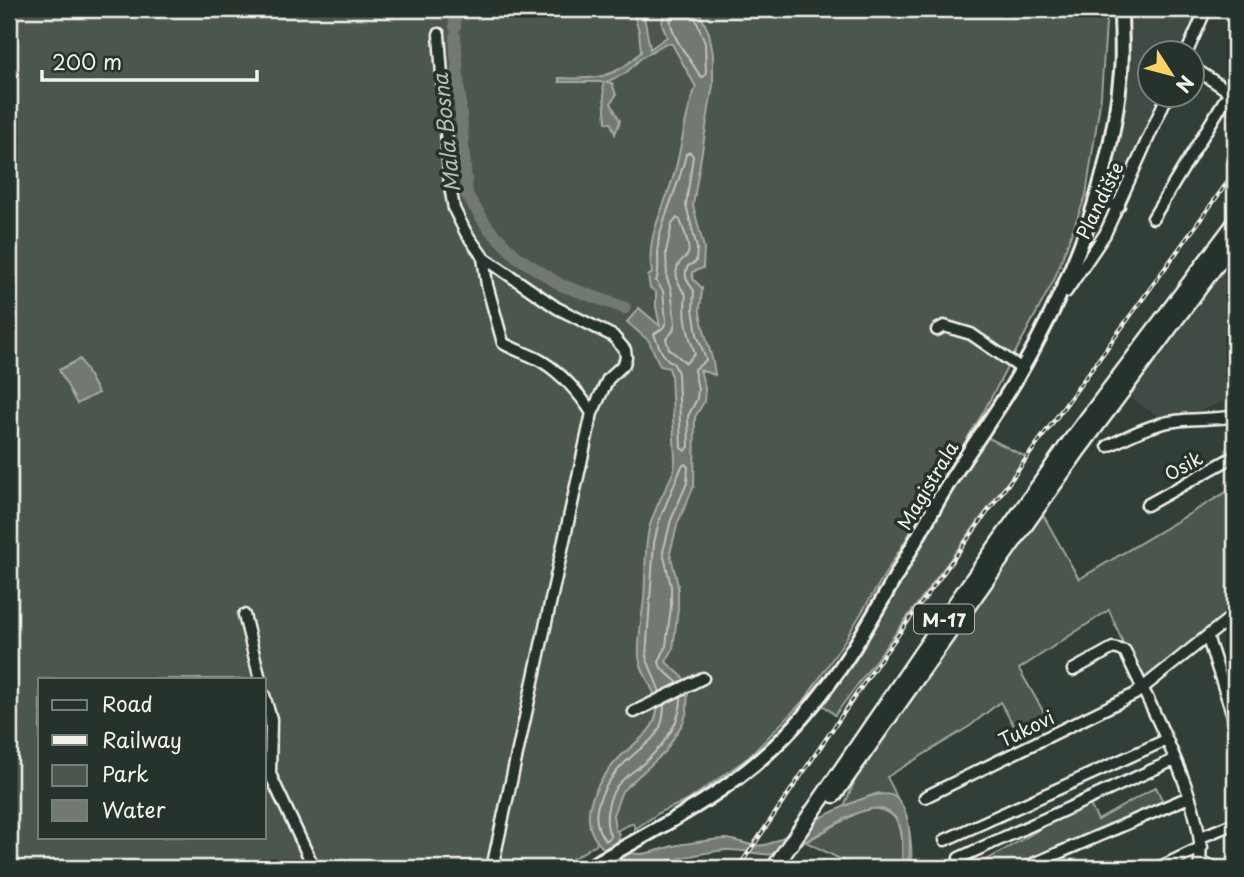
<svg xmlns="http://www.w3.org/2000/svg" width="1244" height="877" font-family="'Playpen Sans',sans-serif">
<rect width="100%" height="100%" fill="#323e38"/>
<filter id="ink" filterUnits="userSpaceOnUse"><feTurbulence type="fractalNoise" baseFrequency=".0143" numOctaves="2"/><feDisplacementMap in="SourceGraphic" scale="14" xChannelSelector="R" yChannelSelector="G"/><feConvolveMatrix kernelMatrix="1 2 1 2 8 2 1 2 1" color-interpolation-filters="sRGB"/></filter>
<g filter="url(#ink)">
<path fill="#404b44" d="M1120,9H1201L1182,52H1150V94L1164,95L1117,204L1093,199L1121,70Z
M1235,249V397L1168,423L1125,394Z"/>
<path fill="#4c564f" stroke="#a0a49c" stroke-width="2" fill-rule="evenodd" d="M9,9H1107L1101,96L1086,195L1054,280L984,411L845,640L806,698L749,757L687,801L662,811L635,829L633,823L622,828L558,868H9ZM40,679H264V837H40Z
M983,435L1026,457L835,715L822,704L871,627Z
M1235,487V610L1140,683L1109,610L1019,669L1050,723L1020,736L1000,702L970,726L887,777C904,811 914,829 911,868H909L908,825L898,800L878,793L844,806L856,778L889,728L938,664L976,600L1042,513L1079,579Z
M1156,787L1165,806L1027,868H973L1088,801L1098,820Z
M873,808C908,812 902,842 902,868H858L806,842L859,812Z"/>
<path fill="#727972" stroke="#a6a9a1" stroke-width="2" d="M632,9H640L644,16L650,49L667,37L662,24L664,9H698L709,33L713,54V85L693,205L704,248L703,268L692,272L693,279L702,288C702,296 700,304 700,312C703,334 713,353 715,375L700,370L705,388L704,402L695,417L694,486L678,522L670,553L678,585V608L673,649L666,662L682,676L688,688L687,711L684,721L665,752L622,791L613,815L615,829L619,834L618,845C637,863 656,849 678,845C693,843 710,839 726,839C740,840 754,849 768,844C792,836 875,781 895,797C913,811 910,848 909,868H902C902,848 908,816 881,809C856,804 810,843 785,852C766,859 747,849 727,850C681,853 646,877 606,851C597,843 589,832 589,819C587,796 606,771 622,755C636,741 654,733 657,711C659,691 640,675 639,656C638,637 642,617 644,598C646,575 644,551 649,529C654,508 666,490 674,470L675,460L671,375L669,368L660,366L649,341L627,322L639,308L660,326L656,307V292L650,288L648,276L652,273C644,235 668,203 676,167C683,141 685,113 696,87L672,44L666,43L641,58L626,73L606,82L612,83L616,95L611,103L620,121L615,134L611,123L606,122L603,82H559V78C594,80 617,78 641,52L639,31Z
M80,359L98,393L77,404L59,370Z"/>
<g fill="none" stroke-linecap="round" stroke-linejoin="round">
<path stroke="#c0c1b9" stroke-width="2" d="M670,9C669,39 686,51 700,76L703,77L706,74L705,43L692,9
M690,152L693,156L686,205L697,248L696,262L688,266C682,276 689,283 694,291L693,309L697,334L706,360L694,370L698,389L697,399L688,416L689,447L685,451L681,448L678,373L674,364C661,356 660,348 654,334L663,328L666,322L663,291L656,281C661,270 656,252 659,238C666,209 680,183 686,154Z
M677,218L680,220C683,228 691,246 688,254C686,258 682,259 680,262C672,273 679,286 686,295C683,316 688,334 695,354L686,363L669,349L666,339L673,331L675,323L671,289L667,279L666,252L672,224Z
M660,692L646,657L654,543L659,521L682,466L685,464L688,467L687,483L671,520L663,552L671,586V607L666,646L659,662L661,668L678,683
M664,704C664,713 663,723 658,731C652,742 640,748 631,757C608,777 582,814 606,841L611,837C603,822 607,800 617,786C625,775 637,770 646,761C664,745 682,721 681,696"/>
<path stroke="#727972" stroke-width="12" d="M454,9L455,27
M455,36L467,195L489,229L517,257L561,285L625,308"/>
<defs>
<path id="minor" d="M439,34L450,186L454,209L466,233L483,257L557,308L613,336L625,350L626,357L624,364L608,379L592,413L492,868
M1187,52L1206,9
M1192,67L1230,92
M1097,201L1119,206
M1153,218L1235,83
M483,257L487,285L503,343C516,351 530,354 543,362C562,374 580,394 592,413
M1066,292L1105,234L1168,94
M937,330L944,326L971,334L1022,369
M1108,446C1129,436 1151,424 1175,421C1195,418 1215,420 1235,416
M1147,505L1235,456
M244,615L260,679
M1207,636L1235,722
M1073,670L1113,648L1125,651C1148,703 1211,814 1199,868
M264,695L271,719L270,774L314,868
M634,712L703,678
M925,797L1135,694L1235,614
M1201,837L1235,823
M945,840L1166,740
M959,858L1174,760
M1200,862L1217,868
M1034,868L1033,864L1189,797
M1158,868L1202,847"/>
<path id="major" d="M587,868C652,831 723,797 777,744C847,677 890,584 938,501C961,460 991,422 1015,381C1071,286 1111,183 1121,72C1123,52 1121,30 1121,9"/>
<path id="highway" d="M834,795L1079,449L1235,240
M774,868L939,627L1069,443L1235,223"/>
</defs>
<use href="#minor" stroke="#f4f1e8" stroke-width="15"/>
<use href="#major" stroke="#f4f1e8" stroke-width="18"/>
<use href="#highway" stroke="#f4f1e8" stroke-width="19"/>
<use href="#minor" stroke="#26332d" stroke-width="10"/>
<use href="#major" stroke="#26332d" stroke-width="12"/>
<use href="#highway" stroke="#26332d" stroke-width="14"/>
<defs>
<path id="rail" d="M738,868L879,661L1235,172"/>
</defs>
<use href="#rail" stroke="#f4f1e8" stroke-width="4.5"/>
<use href="#rail" stroke="#26332d" stroke-width="2" stroke-dasharray="5" stroke-linecap="butt"/>
</g>
</g>
<g text-anchor="middle" dominant-baseline="central" stroke-width="7" stroke-linejoin="round" paint-order="stroke">
<rect fill="#26332d" stroke="#b6b8b0" stroke-width="2" x="914" y="604.5" width="60" height="29" rx="5"/>
<g font-size="18" font-weight="bold" fill="#f4f1e8">
<text x="944" y="619">M-17</text>
</g>
<g font-size="19" fill="#f4f1e8" stroke="#26332d">
<text transform="translate(1099 200) rotate(-64)">Plandište</text>
<text transform="translate(1183 465) rotate(-29)">Osik</text>
<text transform="translate(927 485) rotate(-59)">Magistrala</text>
<text transform="translate(1026 728) rotate(-26)">Tukovi</text>
</g>
<g font-size="21" font-style="italic" fill="#babbb3" stroke="#26332d">
<text transform="translate(445 133) rotate(-96)">Mala Bosna</text>
</g>
</g>
<rect width="1244" height="877" fill="none" stroke="#26332d" stroke-width="35"/>
<rect x="18" y="18" width="1209" height="842" fill="none" stroke="#f4f1e8" stroke-width="2.5" filter="url(#ink)"/>
<rect x="38" y="678" width="228" height="161" fill="#26332d" stroke="#787f78" stroke-width="2"/>
<rect x="52" y="700" width="35" height="10" fill="#26332d" stroke="#787f78" stroke-width="2"/>
<text x="102" y="712" font-size="21" fill="#f4f1e8">Road</text>
<rect x="52" y="735" width="35" height="10" fill="#f4f1e8" stroke="#787f78" stroke-width="2"/>
<text x="102" y="748" font-size="21" fill="#f4f1e8">Railway</text>
<rect x="52" y="765" width="35" height="21" fill="#4c564f" stroke="#787f78" stroke-width="2"/>
<text x="102" y="782" font-size="21" fill="#f4f1e8">Park</text>
<rect x="52" y="800" width="35" height="21" fill="#727972" stroke="#787f78" stroke-width="2"/>
<text x="102" y="818" font-size="21" fill="#f4f1e8">Water</text>
<g transform="translate(1171 74) rotate(126)"><circle r="33" fill="#26332d" stroke="#787f78" stroke-width="2"/>
<path d="M0-5L12 26L0 18L-12 26Z" fill="#ffd166"/>
<text y="-10" font-size="19" font-weight="bold" text-anchor="middle" fill="#f4f1e8">N</text>
</g>
<path d="M42 70v10h215v-10" fill="none" stroke="#f4f1e8" stroke-width="3.5"/>
<text x="52" y="70" font-size="21" fill="#f4f1e8" stroke="#26332d" stroke-width="5" paint-order="stroke">200 m</text>
</svg>
